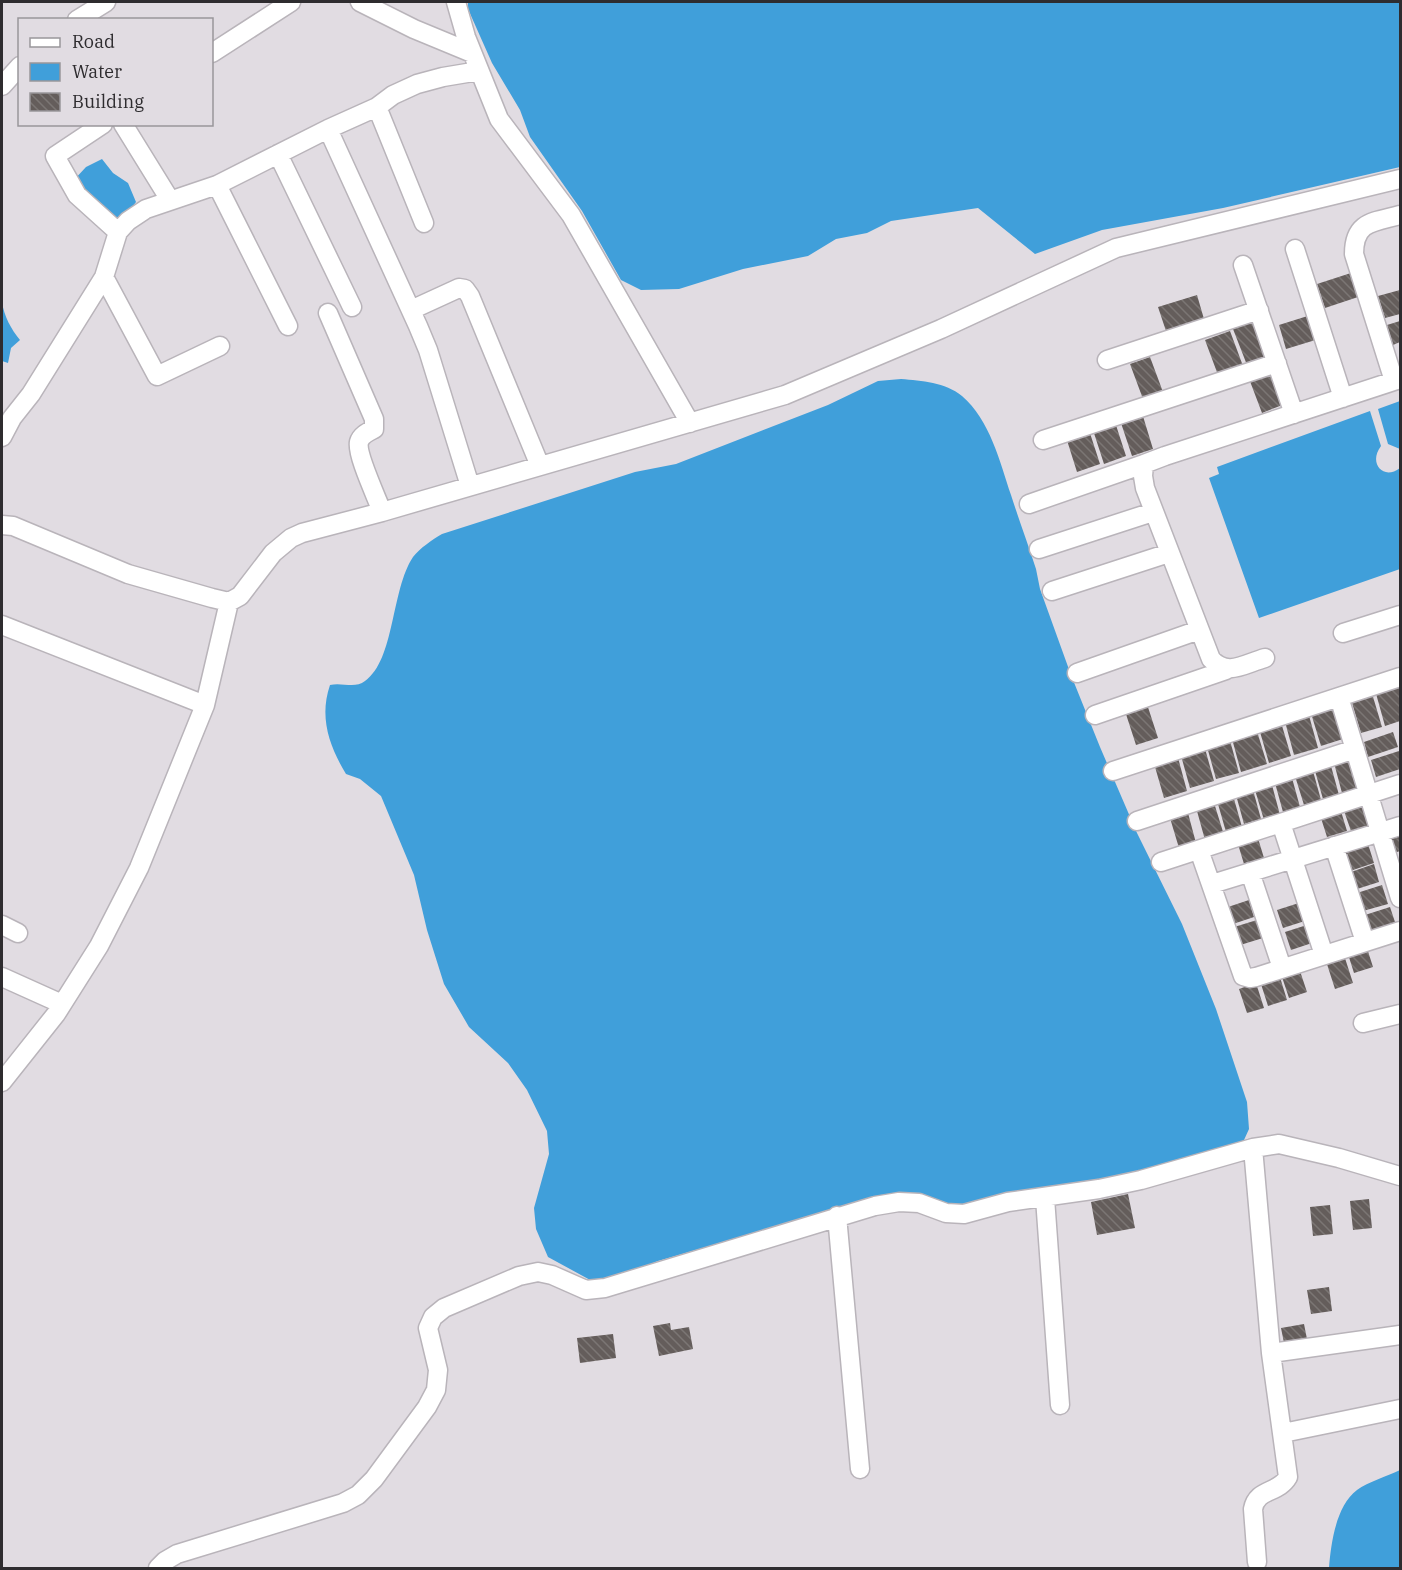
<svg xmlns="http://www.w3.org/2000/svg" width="1402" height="1570" font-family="'IBM Plex Serif',serif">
<defs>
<pattern id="building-back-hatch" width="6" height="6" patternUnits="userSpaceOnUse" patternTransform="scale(1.5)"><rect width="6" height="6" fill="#645d5b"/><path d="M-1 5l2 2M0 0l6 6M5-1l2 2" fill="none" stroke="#7b7674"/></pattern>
</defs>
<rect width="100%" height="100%" fill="#e1dce2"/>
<path fill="#409fda" d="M468,2H1400V167L1223,208L1102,230L1035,254L978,208L891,221L867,233L836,239L808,256L743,269L679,289L641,290L621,280L582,211L530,137L520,110L492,63L468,9Z
M102,159L113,173L128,183L136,202L124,218L104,226C81,216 76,204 73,181L86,167Z
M2,302C4,316 11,329 20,340L11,348L8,363L2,361Z
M901,379C922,381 945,382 962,396C990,420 1000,462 1011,495C1019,520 1028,544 1036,569L1040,589L1071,675L1100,747L1137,833L1182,924L1216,1009L1247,1102L1249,1129L1244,1140L1238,1146L1114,1180L972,1207L955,1206L928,1196L909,1194L828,1212L658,1261L609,1281H592L548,1257L536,1229L534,1208L549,1154L547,1131L527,1090L508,1063L469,1027L444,984L427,930L414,875L381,796L360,779L346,774C329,746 319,717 330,685C342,682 355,689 365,681C395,660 391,590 413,557C420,548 432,540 442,534L635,472L676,464L828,405L878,381Z
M1400,401V449L1388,444L1378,409Z
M1370,411L1381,446C1368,463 1383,481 1400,468V569L1259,618L1209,478L1219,474L1217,467Z
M1400,1470V1568H1329C1331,1543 1336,1506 1357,1490C1368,1482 1388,1476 1400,1470Z"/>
<path fill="url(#building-back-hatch)" d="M1354,272L1361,296L1325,308L1317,284Z
M1400,290V314L1385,318L1378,296Z
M1197,295L1204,319L1166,331L1158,307Z
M1314,314L1322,338L1286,349L1279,325Z
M1255,321L1269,357L1247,365L1233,329Z
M1400,321V342L1393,345L1387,325Z
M1230,331L1243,366L1218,375L1205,340Z
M1150,357L1163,392L1143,399L1130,364Z
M1271,367L1285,404L1262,413L1248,376Z
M1142,413L1153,449L1132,456L1120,420Z
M1114,419L1126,456L1104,464L1092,427Z
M1088,427L1100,464L1077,472L1065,434Z
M1400,683V721L1385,726L1375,690Z
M1371,690L1382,727L1361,733L1350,696Z
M1146,701L1158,738L1136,745L1124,708Z
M1336,703L1346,738L1321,746L1310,710Z
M1308,712L1318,748L1294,755L1284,718Z
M1280,719L1291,756L1269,763L1258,725Z
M1256,728L1267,764L1241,772L1231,735Z
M1393,732L1398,747L1368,757L1364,742Z
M1229,737L1239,773L1216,779L1206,743Z
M1204,745L1214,781L1190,788L1180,752Z
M1399,751L1400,769L1376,777L1371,760Z
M1177,754L1187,791L1164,798L1153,760Z
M1350,759L1359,788L1342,793L1334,763Z
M1331,766L1339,795L1323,799L1315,771Z
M1313,771L1321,800L1304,805L1295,776Z
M1292,778L1300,807L1283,812L1275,783Z
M1272,785L1280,815L1264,820L1255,790Z
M1253,790L1261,819L1244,824L1236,795Z
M1234,799L1242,827L1226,832L1218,804Z
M1362,802L1369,825L1351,831L1343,808Z
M1215,806L1224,835L1205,840L1197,811Z
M1340,808L1347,831L1327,837L1320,815Z
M1188,813L1196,843L1179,848L1170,818Z
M1257,835L1264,858L1244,864L1237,841Z
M1400,835V851L1394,853L1389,838Z
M1368,844L1374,863L1350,871L1344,852Z
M1374,864L1379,882L1357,889L1351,872Z
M1382,885L1388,904L1363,911L1357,893Z
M1249,900L1254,917L1230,925L1225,908Z
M1302,902L1308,920L1283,928L1277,910Z
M1390,907L1396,925L1371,933L1365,915Z
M1257,920L1263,938L1237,946L1231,928Z
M1310,924L1315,942L1291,950L1285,932Z
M1366,945L1373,967L1354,973L1347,951Z
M1343,952L1353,983L1335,989L1325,958Z
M1299,968L1307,992L1289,998L1281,974Z
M1279,974L1287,1000L1268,1006L1260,981Z
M1256,983L1264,1008L1247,1013L1239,989Z
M1128,1194L1135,1228L1097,1235L1091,1202Z
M1369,1199L1372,1228L1353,1230L1350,1201Z
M1330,1205L1333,1234L1313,1236L1310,1207Z
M1329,1287L1332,1311L1311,1314L1307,1290Z
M670,1323L671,1330L689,1327L693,1349L659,1356L653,1326Z
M1304,1324L1308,1344L1285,1348L1281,1328Z
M613,1334L616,1358L580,1363L577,1338Z"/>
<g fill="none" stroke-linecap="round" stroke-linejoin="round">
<defs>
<path id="minor" d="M360,2L414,29L472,53
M456,2L466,37L499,119L571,215L690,423
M77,20L106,2
M212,53L291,2
M2,86L20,66
M377,107L424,223
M103,124L55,156L77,195L118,232
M123,124L170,200
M328,129L418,326L428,350L470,486
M278,154L352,307
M217,185L288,326
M1295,249L1343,398
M1243,265L1294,414
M104,277L157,376L220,346
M411,310L459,288L465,289L470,296L540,466
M328,313L374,419V429C368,432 361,435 359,442C356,454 377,498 382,512
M1107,360L1259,310
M1394,381L1354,254C1354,221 1374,222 1400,215
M2,437L12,418L31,394L104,277L118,232L128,221L146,209L217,185L328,129L377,107L393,95L417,84L443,77L479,71
M1043,440L1277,363
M1029,504L1144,464
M2,525L13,526L128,574L212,598L229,602L240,596L273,553L291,538L302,533L382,512L785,395L941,329L1116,248L1400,179
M1039,549L1153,512
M1052,591L1169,553
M2,625L205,705
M1343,633L1400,615
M1265,658C1244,664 1227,677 1211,659L1145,488L1143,476L1144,464L1165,456L1400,379
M1077,673L1199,630
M1339,697L1400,898
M1095,715L1226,670
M1113,771L1400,677
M1137,821L1355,749
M1281,823L1324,955
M1334,846L1365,942
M1199,850L1243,976L1250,978L1256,977L1400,931
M1161,862L1400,784
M1250,872L1282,968
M1212,884L1400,826
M2,925L18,933
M2,977L62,1004
M1363,1023L1400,1014
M2,1082L56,1014L99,946L139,868L205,705L229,602
M1253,1148L1271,1353L1288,1477C1278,1494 1257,1488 1253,1509L1257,1562
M1045,1198L1060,1405
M837,1216L860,1469
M1271,1353L1400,1335
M1283,1433L1400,1409
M158,1568L165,1561L177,1554L343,1503L358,1495L374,1479L427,1407L436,1390L438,1370L428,1328L433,1317L444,1308L519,1276L538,1272L552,1275L586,1290L605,1288L875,1206L899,1202L919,1203L946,1213L964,1214L1008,1202L1099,1189L1141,1180L1253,1148L1279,1144L1339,1158L1400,1176"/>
</defs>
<use href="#minor" stroke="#b9b4ba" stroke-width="21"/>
<use href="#minor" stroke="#fff" stroke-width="18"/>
</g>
<rect width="1402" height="1570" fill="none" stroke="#2e2c2f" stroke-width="6"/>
<rect x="18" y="18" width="195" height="108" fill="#e1dce2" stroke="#99969a" stroke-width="1.5"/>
<rect x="30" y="38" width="30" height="9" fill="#ffffff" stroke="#99969a" stroke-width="1.5"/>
<text x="72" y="48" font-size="18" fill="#2e2c2f">Road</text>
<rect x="30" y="63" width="30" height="18" fill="#409fda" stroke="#99969a" stroke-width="1.5"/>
<text x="72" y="78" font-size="18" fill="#2e2c2f">Water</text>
<rect x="30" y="93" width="30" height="18" fill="url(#building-back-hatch)" stroke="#99969a" stroke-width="1.5"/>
<text x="72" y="108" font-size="18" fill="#2e2c2f">Building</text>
</svg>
